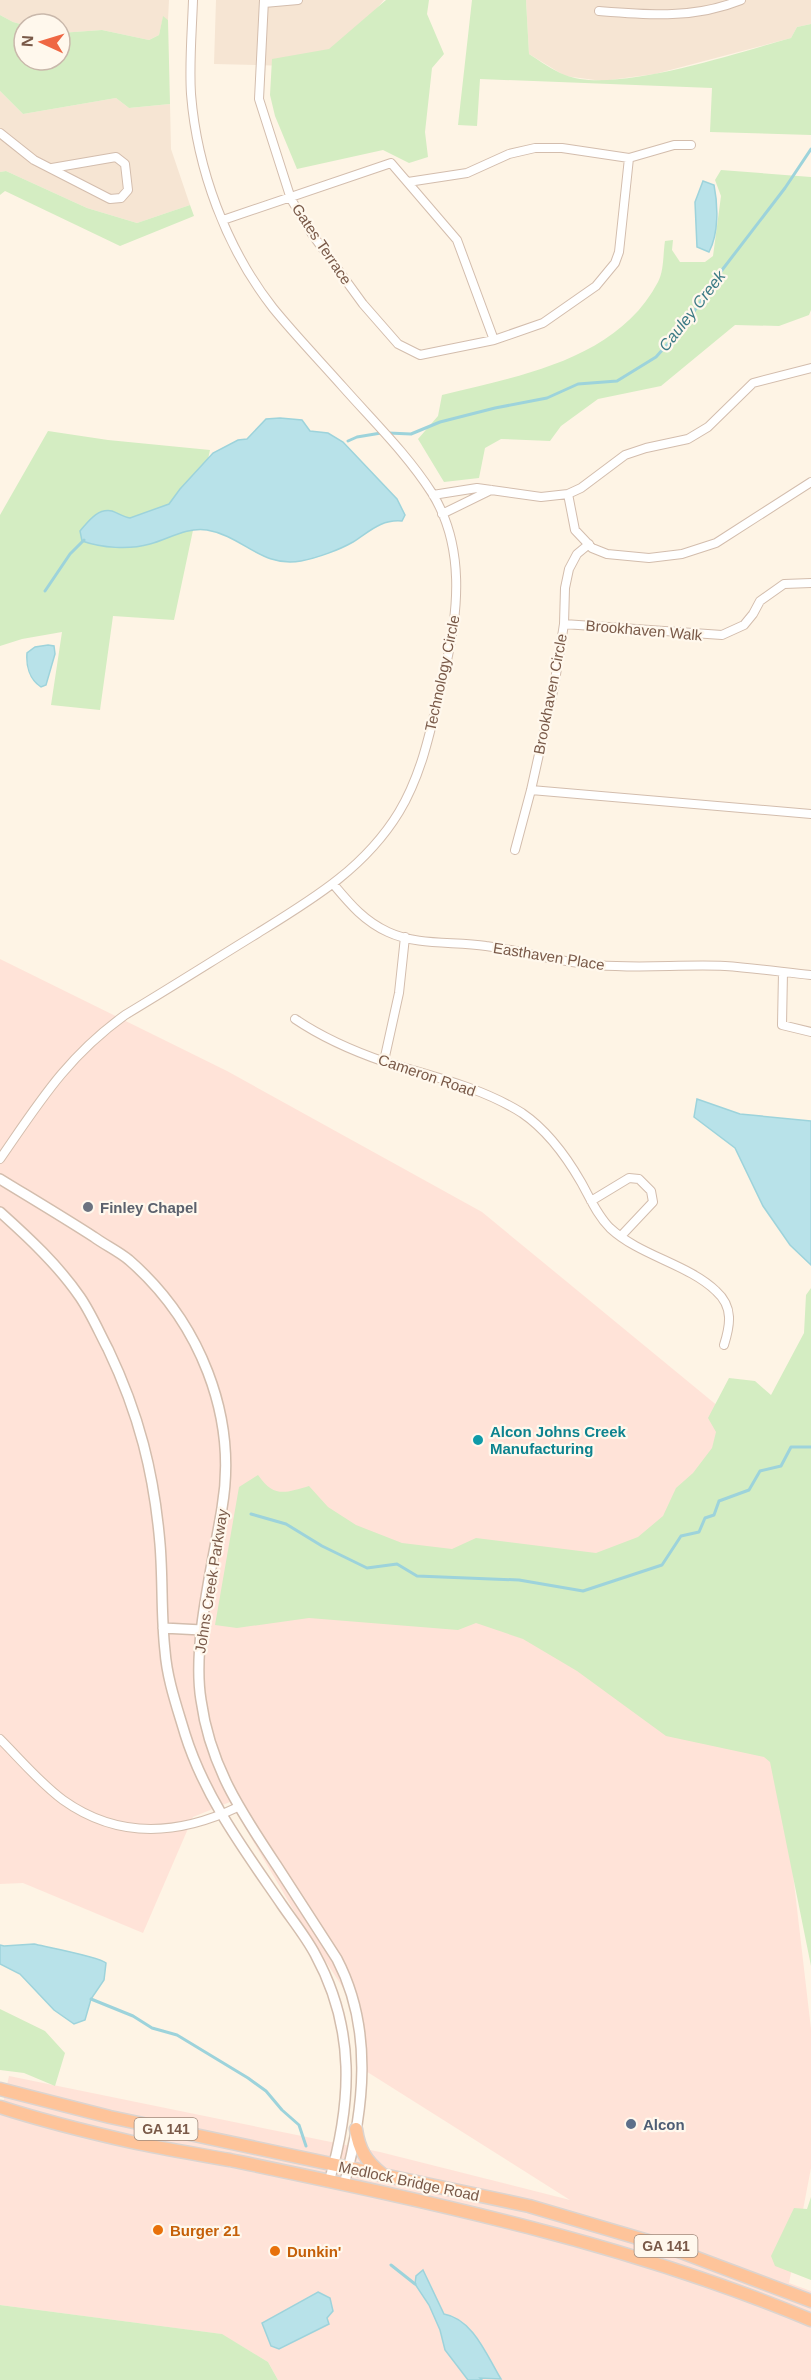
<svg xmlns="http://www.w3.org/2000/svg" width="811" height="2380" font-family="Arial,sans-serif">
<rect width="100%" height="100%" fill="#fef4e5"/>
<path fill="#f6e5d3" d="M0,0H169L168,20L163,17L159,35L149,40L102,30L60,33V24L24,25L13,22L0,15Z
M216,0H384L327,67L214,64Z
M526,0H811V24L797,27L791,38L655,74L602,81L565,76L529,54Z
M0,91L23,114L116,98L129,108L170,104L171,149L190,205L137,223L87,208L6,171L0,172Z"/>
<path fill="#ffe3d8" d="M0,959L227,1071L482,1212L719,1407L783,1788L811,2029V2168L789,2283L811,2291V2380H278L268,2362L221,2334L0,2305V2116L9,2076L380,2152L570,2200L361,2068L348,1995L310,1938L230,1802L193,1817L143,1933L23,1883L0,1884Z"/>
<path fill="#d4edc2" d="M386,0H429L427,14L444,54L432,68L425,132L428,157L409,163L383,150L297,169L275,116L270,95L272,59L329,49Z
M472,0H526L529,54C540,61 552,70 565,75C613,95 739,52 791,38L797,27L811,24V135L710,132L712,88L480,79L477,126L458,125Z
M0,15L13,22L24,25V60H60V33L102,30L149,40L159,35L163,16L168,20L170,104L129,108L116,98L23,114L0,91Z
M721,170L811,177V310L809,315L779,326L735,325L661,386L598,399L561,426L550,441L501,439L485,448L479,478L444,482L418,439L438,416L442,395C519,376 617,360 658,282C664,271 663,254 665,241L673,240L672,250L680,262H705L713,256L721,196L715,180Z
M6,171L87,208L137,223L190,205L194,216L120,246L5,191L0,195V172Z
M48,431L108,440L210,450L174,620L113,616L100,710L51,705L62,632L22,639L0,646V515Z
M811,1288V1966L770,1762L764,1757L666,1736L577,1671L523,1639L476,1623L458,1630L309,1618L237,1628L215,1625L239,1487L258,1475C274,1498 285,1493 309,1486L328,1507L356,1525L402,1543L452,1549L476,1538L596,1553L638,1537L663,1516L676,1488L693,1473L712,1448L716,1432L708,1418L729,1378L755,1381L771,1395L804,1333L806,1295Z
M0,2009L45,2031L65,2053L55,2086L24,2073L0,2070Z
M811,2197V2280L775,2266L771,2256L794,2208L807,2209Z
M0,2305L222,2334L268,2362L278,2380H0Z"/>
<path fill="#b8e2e9" stroke="#9dd3db" stroke-width="1.5" d="M703,181L714,185C718,205 719,233 709,252L697,247L695,202Z
M280,418L302,420L310,431L328,433L343,442L397,499L405,515L402,521C381,519 369,532 353,542C339,550 317,558 301,561C261,568 243,536 207,530C186,527 169,539 150,544C129,550 102,548 82,541L80,531C88,522 97,508 112,511C118,513 123,517 130,518L169,504L180,489L213,453L238,440L247,439L266,419Z
M48,645L54,646L55,654L46,685L41,687C29,679 26,665 27,653L35,647Z
M697,1099L740,1114L811,1121V1265L790,1245L763,1206L735,1148L694,1117Z
M34,1944C47,1947 100,1957 106,1963L104,1980L91,1999L85,2020L74,2024L54,2010L20,1974L0,1964V1945L4,1946Z
M423,2270L444,2314C473,2319 487,2356 501,2379L480,2378L482,2380H468L445,2350L440,2330L429,2305L415,2284L416,2276Z
M318,2292L330,2298L333,2311L327,2318L329,2324L279,2349L271,2346L262,2323Z"/>
<g fill="none" stroke-linecap="round" stroke-linejoin="round">
<path stroke="#9dd3db" stroke-width="3" d="M388,433L411,434L440,422L495,408L547,398L578,384L617,381L656,357L687,322L719,274L785,188L811,149
M348,441L357,437L381,433
M45,591L70,554L84,540
M251,1514L286,1524L322,1546L367,1568L397,1564L417,1576L519,1580L583,1591L662,1565L681,1536L699,1532L705,1518L714,1515L719,1501L749,1490L760,1471L781,1466L791,1447H811
M91,1999L133,2016L152,2028L177,2035L248,2078L266,2091L282,2110L299,2125L306,2146
M391,2265L415,2284"/>
<defs>
<path id="minor" d="M264,0L259,99L291,199L312,234L363,304L398,344L420,355L494,340L543,323L596,286L615,263L619,252L629,158L674,145H691
M264,3L298,0
M599,11C649,15 694,19 741,0
M0,133L34,160L110,199L121,198L128,190L125,164L116,157L52,168
M408,182L467,173L509,154L535,148H562L629,158
M223,220L391,163L457,240L494,340
M568,494L575,530L592,548L607,554L649,558L682,554L716,543L811,482
M433,495L477,488L541,497L568,494L581,488L625,455L646,448L688,439L708,427L753,383L811,368
M442,514L491,490
M564,624L722,635L744,625L753,614L760,601L784,584L811,583
M531,790L811,814
M515,850L531,790L554,687L564,624L565,588L569,569L577,554L589,544
M334,885C350,904 364,921 388,932C418,946 454,941 486,946C524,951 560,963 598,965C640,969 683,964 725,966C754,968 782,972 811,975
M783,972L782,1025L811,1032
M295,1019C323,1038 353,1051 385,1062C431,1076 481,1087 522,1113C547,1130 566,1156 581,1182C590,1198 597,1215 610,1228C640,1256 688,1264 716,1291C734,1307 730,1326 724,1345
M384,1061L399,993L405,937
M0,1159C40,1101 67,1057 125,1015C170,988 214,960 258,933C313,899 365,868 399,812C425,769 433,717 445,669C459,611 465,546 432,493C407,454 374,422 343,387C320,361 295,335 273,308C226,248 197,169 191,94C189,63 192,31 193,0
M591,1201L629,1178L639,1179L651,1191L653,1202L621,1236
M0,1739C20,1759 40,1783 63,1800C119,1840 179,1835 238,1807"/>
<path id="tertiary" d="M0,1179C31,1198 63,1217 94,1237C105,1245 118,1251 129,1260C199,1321 238,1415 222,1508C213,1564 192,1645 201,1700C210,1766 241,1812 277,1866C297,1897 317,1928 337,1959C374,2030 364,2110 344,2185
M0,1212C29,1238 58,1265 80,1297C91,1313 99,1332 108,1349C139,1414 154,1473 160,1544C163,1580 161,1616 165,1651C167,1679 177,1707 185,1734C205,1798 245,1851 282,1905C293,1921 306,1937 315,1954C356,2029 352,2102 329,2182
M163,1628L202,1630"/>
<path id="trunk" d="M0,2089L110,2117L529,2206L665,2246L811,2301
M0,2107C43,2121 88,2132 132,2142C164,2149 197,2154 230,2160C426,2201 625,2242 811,2320
M356,2129C359,2150 366,2161 382,2174"/>
</defs>
<use href="#minor" stroke="#d3bdad" stroke-width="10"/>
<use href="#tertiary" stroke="#d3bdad" stroke-width="12"/>
<use href="#trunk" stroke="#dcd4cf" stroke-width="15"/>
<use href="#minor" stroke="#fff" stroke-width="8"/>
<use href="#tertiary" stroke="#fff" stroke-width="9"/>
<use href="#trunk" stroke="#fec49a" stroke-width="12"/>
</g>
<circle fill="#6b7280" stroke="#fff8ed" stroke-width="2" cx="88" cy="1207" r="6"/>
<circle fill="#0f9aa8" stroke="#fff8ed" stroke-width="2" cx="478" cy="1440" r="6"/>
<circle fill="#5c6f8a" stroke="#fff8ed" stroke-width="2" cx="631" cy="2124" r="6"/>
<g fill="#e8710a" stroke="#fff8ed" stroke-width="2">
<circle cx="158" cy="2230" r="6"/>
<circle cx="275" cy="2251" r="6"/>
</g>
<g text-anchor="middle" dominant-baseline="central" stroke-width="4.5" stroke-linejoin="round" paint-order="stroke">
<g fill="#fff8ed" stroke="#a1897a" stroke-width="1.5">
<rect x="134.5" y="2118" width="63" height="22" rx="4.5"/>
<rect x="634.5" y="2235" width="63" height="22" rx="4.5"/>
</g>
<g font-size="14" font-weight="bold" fill="#795948">
<text x="166" y="2129">GA 141</text>
<text x="666" y="2246">GA 141</text>
</g>
<g font-size="15" fill="#795948" stroke="#fff8ed">
<text transform="translate(322 244) rotate(56)">Gates Terrace</text>
<text transform="translate(644 630) rotate(5)">Brookhaven Walk</text>
<text transform="translate(442 673) rotate(-78)">Technology Circle</text>
<text transform="translate(550 694) rotate(-79)">Brookhaven Circle</text>
<text transform="translate(549 956) rotate(9)">Easthaven Place</text>
<text transform="translate(427 1075) rotate(19)">Cameron Road</text>
<text transform="translate(211 1581) rotate(-81)">Johns Creek Parkway</text>
<text transform="translate(409 2181) rotate(12)">Medlock Bridge Road</text>
</g>
<g font-size="15" font-weight="bold" fill="#5b616d" stroke="#fff8ed" text-anchor="start">
<text x="100" y="1207">Finley Chapel</text>
</g>
<g font-size="15" font-weight="bold" fill="#0d838f" stroke="#fff8ed" text-anchor="start">
<text x="490" y="1431">Alcon Johns Creek<tspan x="490" dy="17">Manufacturing</tspan></text>
</g>
<g font-size="15" font-weight="bold" fill="#4e5e75" stroke="#fff8ed" text-anchor="start">
<text x="643" y="2124">Alcon</text>
</g>
<g font-size="15" font-weight="bold" fill="#c56008" stroke="#fff8ed" text-anchor="start">
<text x="170" y="2230">Burger 21</text>
<text x="287" y="2251">Dunkin'</text>
</g>
<g font-size="16" font-style="italic" fill="#3d7b86" stroke="#fff8ed">
<text transform="translate(692 311) rotate(-52)">Cauley Creek</text>
</g>
</g>
<g transform="translate(42 42) rotate(274)"><circle r="28" fill="#fff8ed" stroke="#c9b8ab" stroke-width="1.5"/>
<path d="M0-4.5L10 22L0 15L-10 22Z" fill="#ef6743"/>
<text y="-9" font-size="16" font-weight="bold" text-anchor="middle" fill="#795948">N</text>
</g>
</svg>
